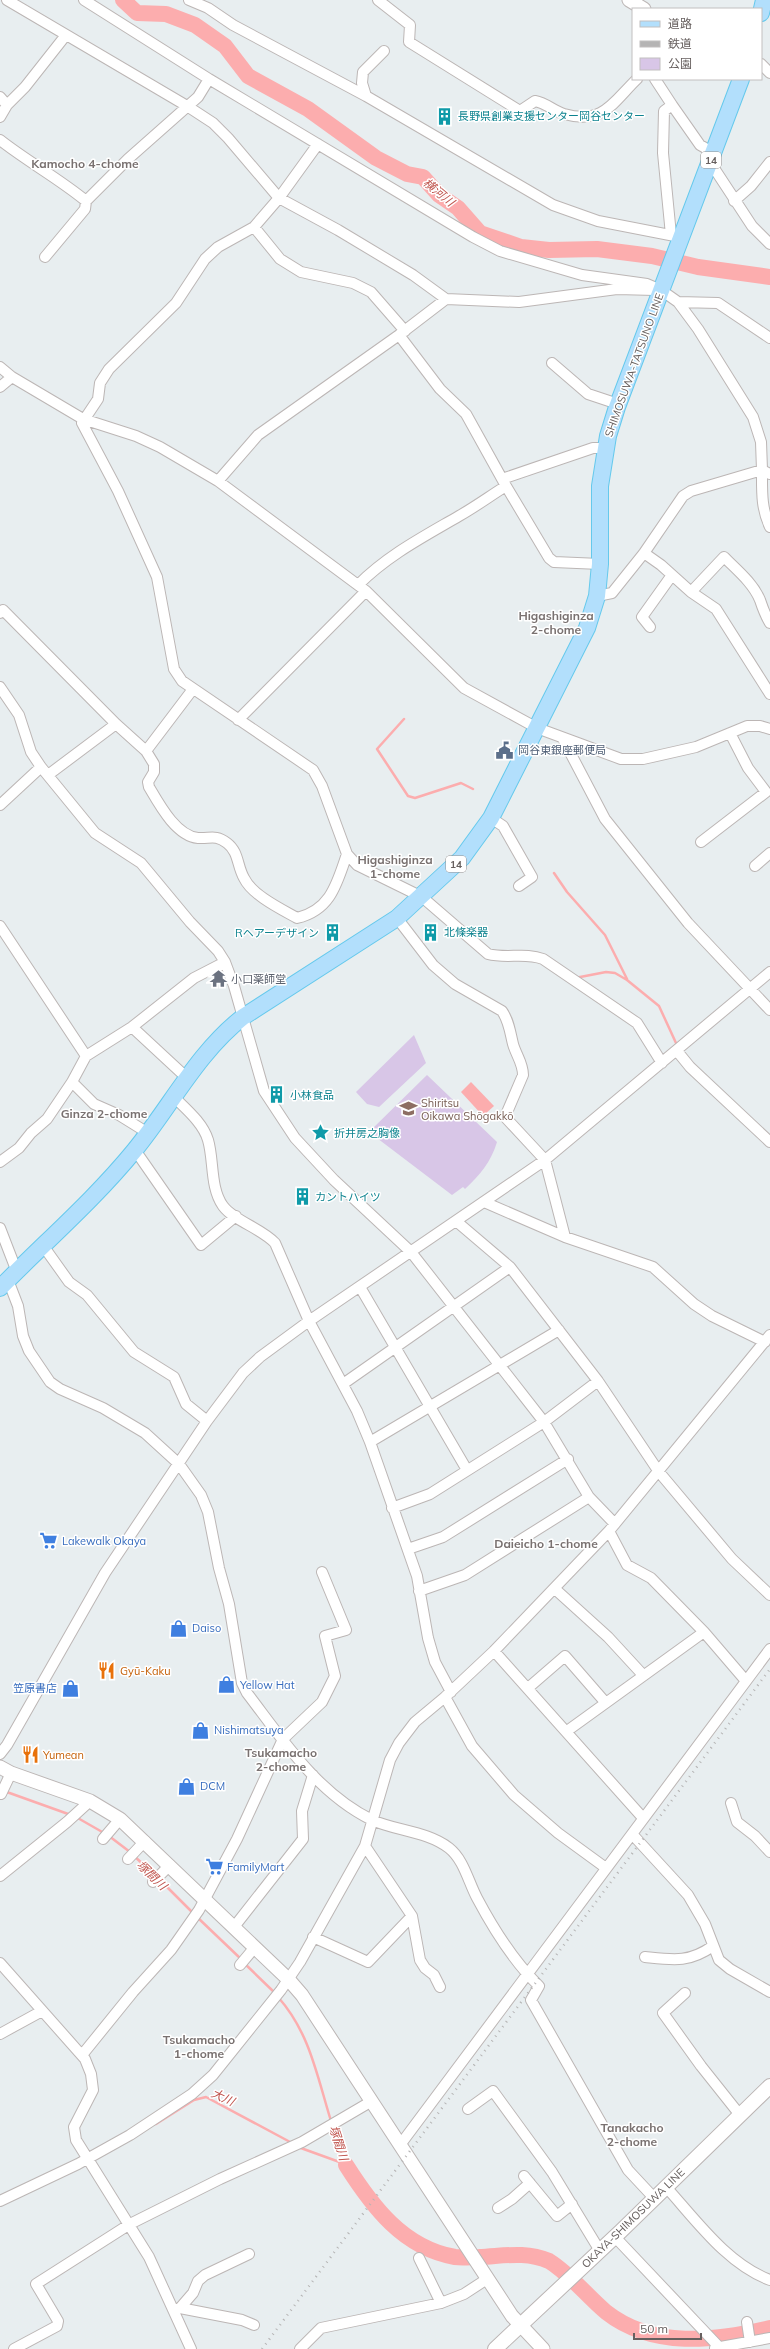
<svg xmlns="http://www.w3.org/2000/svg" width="770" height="2349" font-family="Mulish,'Noto Sans JP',sans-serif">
<rect width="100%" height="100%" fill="#e8eef0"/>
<path fill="#d8c6e7" d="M414,1035L426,1063L379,1107L367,1104L356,1092Z
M427,1075L497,1142C491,1162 480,1175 465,1189L463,1187L452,1195L369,1132Z"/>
<path fill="#fcadae" d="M471,1082L494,1106L483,1116L461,1092Z"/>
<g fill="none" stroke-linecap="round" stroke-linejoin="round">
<path stroke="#fcadae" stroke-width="2.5" d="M404,719L377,749L408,796L415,798L461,783L473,789
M554,873L567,892L605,935L627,979
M575,978L606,972L615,973L627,980L659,1006L676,1043
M4,1791L71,1815
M76,1817L104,1833
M109,1836L130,1852
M134,1856L155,1875
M159,1879L193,1913
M197,1917L241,1959
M244,1963L275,1993
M278,1997C310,2033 317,2076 331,2121
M156,2124L194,2100L206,2097L292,2143
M333,2128L346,2165
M298,2147L345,2164"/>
<path stroke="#fcadae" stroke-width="16" d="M123,0L137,13L166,14L195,25L225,46L248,76L308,109L376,158L407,174L423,177L439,195L458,208L480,233L521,247L549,250L597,249L652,256L698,267L770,277
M346,2165C372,2206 403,2248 455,2257C462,2258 471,2257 479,2257C504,2256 525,2251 549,2261C570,2274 587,2296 606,2312C653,2349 715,2341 770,2328"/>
<defs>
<path id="minor" d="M7,0L187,106L213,123L228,138L279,198L338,230L413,275L446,299
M84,0L209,79L473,237L500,251L582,275L647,284L661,290L678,302L698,329L753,417L761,442L762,470L770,474
M189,0L208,8L233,25L366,96L553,205L598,221L680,237
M378,0L410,25L409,42L520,111L535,101C546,103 554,111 564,114C604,125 613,102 637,79
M761,64L770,73
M655,79L672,105L664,111L663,153L671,235
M366,96L362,83L363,72L384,51
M0,97L7,105L0,117
M7,105L25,87L66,35
M672,105L700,145L714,153
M0,140C28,162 58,178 86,201
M318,144L279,198L254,227L218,247L205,259L176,303L109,369L100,383L98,399L82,423L118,491L157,577L174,669L182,681L313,770L322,786L347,854L357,865L422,897L488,954C507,959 525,952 543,959L637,1023L662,1063
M710,162L752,226L770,244
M734,201L751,186L770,162
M254,227L280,259L301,272L353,283L371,292L405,331
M45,257L85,209L86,201L128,159L198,97L209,79
M678,302L718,303L770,338
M399,335L440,389L466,414L506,486L549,558L554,562L600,564
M552,363L588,394L618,404
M0,367L12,377L83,419L136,436L160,447L218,481L366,591L464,688L537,728L621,759H643L696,747L747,726H760L770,729
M0,387L12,377
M502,479L593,448H605
M218,481L258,435L399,335L446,299L519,302L617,289L655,290
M644,553L661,565L691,592L716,609L770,694
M358,585C388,555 423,537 459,516C475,507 490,496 506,486
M691,592L724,557C737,570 753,583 760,600C763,609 765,615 770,623
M597,596L612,593L644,553L683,496L691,491L762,470C762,491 761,508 770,527
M0,613L3,610L116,724L146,751L154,764V772L148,782L149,787C159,804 176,836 198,838C210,839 215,834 227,843C239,852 237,866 244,878C252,895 281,909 297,918C331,910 337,883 347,854
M650,627L642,617L672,575
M0,687L19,715L31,752L41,767L95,833L141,863L190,922L218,951L225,962L234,986L264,1091L295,1138L334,1180L411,1252L544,1422L589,1497L615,1524
M238,720L366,591
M563,739L605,819L688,923L770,1010
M146,751L193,689
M48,775L116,724
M0,805L41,767
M491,818L503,826L532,877L519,886
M701,842L766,792L748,768L730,733
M755,866L770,853
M397,918L433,965L455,984L502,1011C509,1021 510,1032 513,1044C516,1055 523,1063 523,1075L505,1117L545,1160L565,1237
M0,926L86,1056
M132,1027L187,1078
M677,1051L690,1067L770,1142
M72,1082L94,1104L119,1115L148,1133
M174,1097C186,1109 203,1123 208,1140C214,1160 210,1188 223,1206C234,1221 261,1228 275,1243L309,1321L357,1411L370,1442L417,1576L428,1638L435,1662L451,1692
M135,1150L201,1245L236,1216
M0,1162L19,1148L31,1133L47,1119L72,1082L86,1056L132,1027L194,978L225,962
M484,1202L565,1237L653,1267L694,1304L712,1316L765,1342
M456,1221L510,1267L598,1381L659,1472L732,1559L770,1595
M0,1228L17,1272
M44,1247L69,1282L87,1295L134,1352L174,1377L186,1404L207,1421
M8,1280L18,1306L23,1336L29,1351L50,1382L60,1389L103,1408L145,1433L179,1464L201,1495L208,1512L219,1568L229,1604L242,1683L247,1693C283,1740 317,1793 372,1820C396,1831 427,1831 449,1848C464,1860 468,1881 477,1898C494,1930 513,1961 539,1986L531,2000L628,2170L655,2199
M360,1287L467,1470
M343,1384L510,1267
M370,1442L559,1330
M392,1508L430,1494L544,1422L598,1381
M408,1549L443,1537L568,1459
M555,1589L608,1637L643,1675
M419,1591L465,1575L589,1497
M704,1632L746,1681
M494,1651L643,1818
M528,1688L565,1656L605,1702
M445,1697L472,1746L514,1795L558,1833L606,1868
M567,1731L704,1632L651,1578L627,1565L609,1531
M0,1754L7,1745L105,1573L207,1421L243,1373L260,1357L309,1321L545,1160L770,972
M1,1794L11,1773
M731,1803L737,1822L755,1836L770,1852
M632,1834L688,1895L705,1924L719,1960L730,1969L770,1992
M103,1839L120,1819
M365,1846L412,1916L420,1960L425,1968L434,1975L440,1987
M128,1859L145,1841
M0,1876L67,1822L90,1801
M153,1882L170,1865
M234,1927L303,1839L302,1811L313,1775
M313,1937L368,1962L412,1916
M645,1957C673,1960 689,1963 713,1946
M0,1963L85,2059L91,2074L93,2090L74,2127L76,2140L149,2257L191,2349
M240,1965L255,1947
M685,1993L663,2013L701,2066L740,2115
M0,2034L42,2011
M82,2055L133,1992L171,1950L199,1910L237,1839L283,1739L322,1702L335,1676L325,1636L346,1630L322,1572
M468,2109L493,2091L552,2172L600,2251
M400,2145L770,1649
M524,2176L557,2216L572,2204
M666,2187C696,2220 727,2264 770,2280
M0,2201L78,2164L130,2135L192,2094L213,2075L281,1990L300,1962L365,1846L390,1760L399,1743L415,1722L445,1697L494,1651L609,1531L770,1335
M498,2208L512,2199L530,2183
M615,2237L721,2349
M419,2258L441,2303
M180,2308L193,2293L198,2281L205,2275L249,2254
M176,2309L180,2308L242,2320L254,2325
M747,2322L750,2342
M715,2348L770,2338
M14,2349L57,2326L58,2321L36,2284L130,2224L220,2179L302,2142L372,2101
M300,2349L321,2328L441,2303L464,2294L487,2279"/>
<path id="tertiary" d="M629,0L644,9
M0,1767L11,1773L90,1801L120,1819L289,1980L302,1995L512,2316L543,2349"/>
<path id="secondary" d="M495,2349L621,2231L770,2086"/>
<path id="primary" d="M761,13L764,0
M0,1288C45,1242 93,1201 134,1151C171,1106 197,1053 243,1017L397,918L462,858L491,818L587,628L597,596L600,564V486L608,436L617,407L741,79"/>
</defs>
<use href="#minor" stroke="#bcb6b5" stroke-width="12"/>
<use href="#tertiary" stroke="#bcb6b5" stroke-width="15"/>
<use href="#secondary" stroke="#bbb5b4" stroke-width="16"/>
<use href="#primary" stroke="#65c9ec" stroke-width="18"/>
<use href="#minor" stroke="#fff" stroke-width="10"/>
<use href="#tertiary" stroke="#fff" stroke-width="13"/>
<use href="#secondary" stroke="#fff" stroke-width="14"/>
<use href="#primary" stroke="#b2dffc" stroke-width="16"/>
<path stroke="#b5b4b4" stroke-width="2.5" stroke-dasharray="1 5" stroke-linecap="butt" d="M262,2349L770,1669"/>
</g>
<defs>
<symbol id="building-bare" viewBox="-9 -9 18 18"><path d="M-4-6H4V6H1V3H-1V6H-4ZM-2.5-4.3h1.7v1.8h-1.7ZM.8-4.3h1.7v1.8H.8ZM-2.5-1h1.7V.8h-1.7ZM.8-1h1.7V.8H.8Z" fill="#0f9aa8" stroke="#fff" stroke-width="2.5" paint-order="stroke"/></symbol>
<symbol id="civic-bare" viewBox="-9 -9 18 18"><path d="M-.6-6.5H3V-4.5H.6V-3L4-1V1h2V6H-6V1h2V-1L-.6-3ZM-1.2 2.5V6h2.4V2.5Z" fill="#5c6f8a" stroke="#fff" stroke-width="2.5" paint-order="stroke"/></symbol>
<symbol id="temple-bare" viewBox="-9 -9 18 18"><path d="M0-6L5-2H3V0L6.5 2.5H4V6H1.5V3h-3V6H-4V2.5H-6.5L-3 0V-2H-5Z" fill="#6b7280" stroke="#fff" stroke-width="2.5" paint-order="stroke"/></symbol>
<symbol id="school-bare" viewBox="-9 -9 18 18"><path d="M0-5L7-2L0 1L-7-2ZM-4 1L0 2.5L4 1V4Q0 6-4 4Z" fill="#8d6e63" stroke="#fff" stroke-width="2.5" paint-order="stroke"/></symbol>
<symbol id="sight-bare" viewBox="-9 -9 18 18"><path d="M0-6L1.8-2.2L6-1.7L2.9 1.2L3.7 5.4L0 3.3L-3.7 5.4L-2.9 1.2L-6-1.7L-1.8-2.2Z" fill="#0f9aa8" stroke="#fff" stroke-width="2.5" paint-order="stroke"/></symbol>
<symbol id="supermarket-bare" viewBox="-9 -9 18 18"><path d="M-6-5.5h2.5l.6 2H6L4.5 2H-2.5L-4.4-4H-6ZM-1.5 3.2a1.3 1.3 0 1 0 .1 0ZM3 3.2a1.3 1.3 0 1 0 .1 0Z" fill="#3f7fe0" stroke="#fff" stroke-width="2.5" paint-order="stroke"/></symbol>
<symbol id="shop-bare" viewBox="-9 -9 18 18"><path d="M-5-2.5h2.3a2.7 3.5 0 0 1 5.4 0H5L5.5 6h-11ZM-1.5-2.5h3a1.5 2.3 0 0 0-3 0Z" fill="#3f7fe0" stroke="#fff" stroke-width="2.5" paint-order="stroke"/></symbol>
<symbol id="restaurant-bare" viewBox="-9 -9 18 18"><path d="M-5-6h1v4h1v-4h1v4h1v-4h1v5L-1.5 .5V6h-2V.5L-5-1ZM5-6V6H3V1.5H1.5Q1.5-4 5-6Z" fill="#e8710a" stroke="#fff" stroke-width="2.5" paint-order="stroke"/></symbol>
</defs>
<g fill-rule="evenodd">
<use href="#building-bare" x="432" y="104" width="25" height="25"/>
<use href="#civic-bare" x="492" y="738" width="25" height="25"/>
<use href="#building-bare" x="418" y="920" width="25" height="25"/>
<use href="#building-bare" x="320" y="920" width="25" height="25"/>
<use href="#temple-bare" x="206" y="966" width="25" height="25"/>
<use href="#building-bare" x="264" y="1082" width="25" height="25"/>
<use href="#school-bare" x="396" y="1096" width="25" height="25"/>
<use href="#sight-bare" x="308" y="1120" width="25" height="25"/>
<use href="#building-bare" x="290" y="1184" width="25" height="25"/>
<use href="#supermarket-bare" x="36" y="1528" width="25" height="25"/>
<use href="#shop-bare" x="166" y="1616" width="25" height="25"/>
<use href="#restaurant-bare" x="94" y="1658" width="25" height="25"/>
<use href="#shop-bare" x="214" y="1672" width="25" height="25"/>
<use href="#shop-bare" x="58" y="1676" width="25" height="25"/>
<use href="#shop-bare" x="188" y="1718" width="25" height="25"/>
<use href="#restaurant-bare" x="18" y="1742" width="25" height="25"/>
<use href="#shop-bare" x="174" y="1774" width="25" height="25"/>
<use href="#supermarket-bare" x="202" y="1854" width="25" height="25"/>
</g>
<g text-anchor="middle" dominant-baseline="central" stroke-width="3" stroke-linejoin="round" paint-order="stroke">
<g fill="#fff" stroke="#95908f" stroke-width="1">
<rect x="701" y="152" width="20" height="16" rx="3"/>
<rect x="446" y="856" width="20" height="16" rx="3"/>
</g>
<g font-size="10" font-weight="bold" fill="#67605f">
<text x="711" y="160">14</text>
<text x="456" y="864">14</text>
</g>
<g font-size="11" fill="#0d838f" stroke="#fff" text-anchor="start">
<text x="458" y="116">長野県創業支援センター岡谷センター</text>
<text x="444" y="932">北條楽器</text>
<text x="319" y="933" text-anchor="end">Rヘアーデザイン</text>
<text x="290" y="1095">小林食品</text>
<text x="334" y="1133">折井房之胸像</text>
<text x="315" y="1197">カントハイツ</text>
</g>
<g font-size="11" fill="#67605f" stroke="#fff">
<text transform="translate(634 365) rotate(-70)">SHIMOSUWA-TATSUNO LINE</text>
<text transform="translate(633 2218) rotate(-44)">OKAYA-SHIMOSUWA LINE</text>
</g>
<g font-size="11" fill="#4e5e75" stroke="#fff" text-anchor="start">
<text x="518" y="750">岡谷東銀座郵便局</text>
</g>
<g font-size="11" fill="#5b616d" stroke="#fff" text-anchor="start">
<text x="231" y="979">小口薬師堂</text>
</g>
<g font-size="11" fill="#785e54" stroke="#fff" text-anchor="start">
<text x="421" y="1103">Shiritsu<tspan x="421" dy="13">Oikawa Shōgakkō</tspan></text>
</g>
<g font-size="11" fill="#366cbe" stroke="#fff" text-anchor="start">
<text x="62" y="1541">Lakewalk Okaya</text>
<text x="192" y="1628">Daiso</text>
<text x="240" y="1685">Yellow Hat</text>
<text x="57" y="1688" text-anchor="end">笠原書店</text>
<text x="214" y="1730">Nishimatsuya</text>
<text x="200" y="1786">DCM</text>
<text x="227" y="1867">FamilyMart</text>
</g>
<g font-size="11" fill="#c56008" stroke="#fff" text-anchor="start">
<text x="120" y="1671">Gyū-Kaku</text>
<text x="43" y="1755">Yumean</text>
</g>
<g font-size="12" font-weight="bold" fill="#797170" stroke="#fff">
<text x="85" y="163">Kamocho 4-chome</text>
<text x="556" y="615">Higashiginza<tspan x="556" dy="14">2-chome</tspan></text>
<text x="395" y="859">Higashiginza<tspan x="395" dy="14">1-chome</tspan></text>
<text x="104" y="1113">Ginza 2-chome</text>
<text x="546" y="1543">Daieicho 1-chome</text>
<text x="281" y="1752">Tsukamacho<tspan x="281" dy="14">2-chome</tspan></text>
<text x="199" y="2039">Tsukamacho<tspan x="199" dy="14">1-chome</tspan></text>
<text x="632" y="2127">Tanakacho<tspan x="632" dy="14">2-chome</tspan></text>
</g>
<g font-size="12" font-style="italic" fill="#c0554e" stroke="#fff">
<text transform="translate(439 192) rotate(40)">横河川</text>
<text transform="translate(152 1875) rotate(44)">塚間川</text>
<text transform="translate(223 2097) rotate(25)">大川</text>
<text transform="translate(339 2143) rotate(72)">塚間川</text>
</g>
</g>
<rect x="632" y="8" width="130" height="72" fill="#ffffff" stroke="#c2bfbf"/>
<rect x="640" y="21" width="20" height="6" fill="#b2dffc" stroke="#c2bfbf"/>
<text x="668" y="28" font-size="12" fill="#67605f">道路</text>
<rect x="640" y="41" width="20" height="6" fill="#b5b4b4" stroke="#c2bfbf"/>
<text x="668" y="48" font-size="12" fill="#67605f">鉄道</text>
<rect x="640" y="58" width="20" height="12" fill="#d8c6e7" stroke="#c2bfbf"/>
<text x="668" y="68" font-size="12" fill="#67605f">公園</text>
<path d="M634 2333v6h67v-6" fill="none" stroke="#67605f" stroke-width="2"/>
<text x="640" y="2333" font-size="12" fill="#67605f" stroke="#ffffff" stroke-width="3" paint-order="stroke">50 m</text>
</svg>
